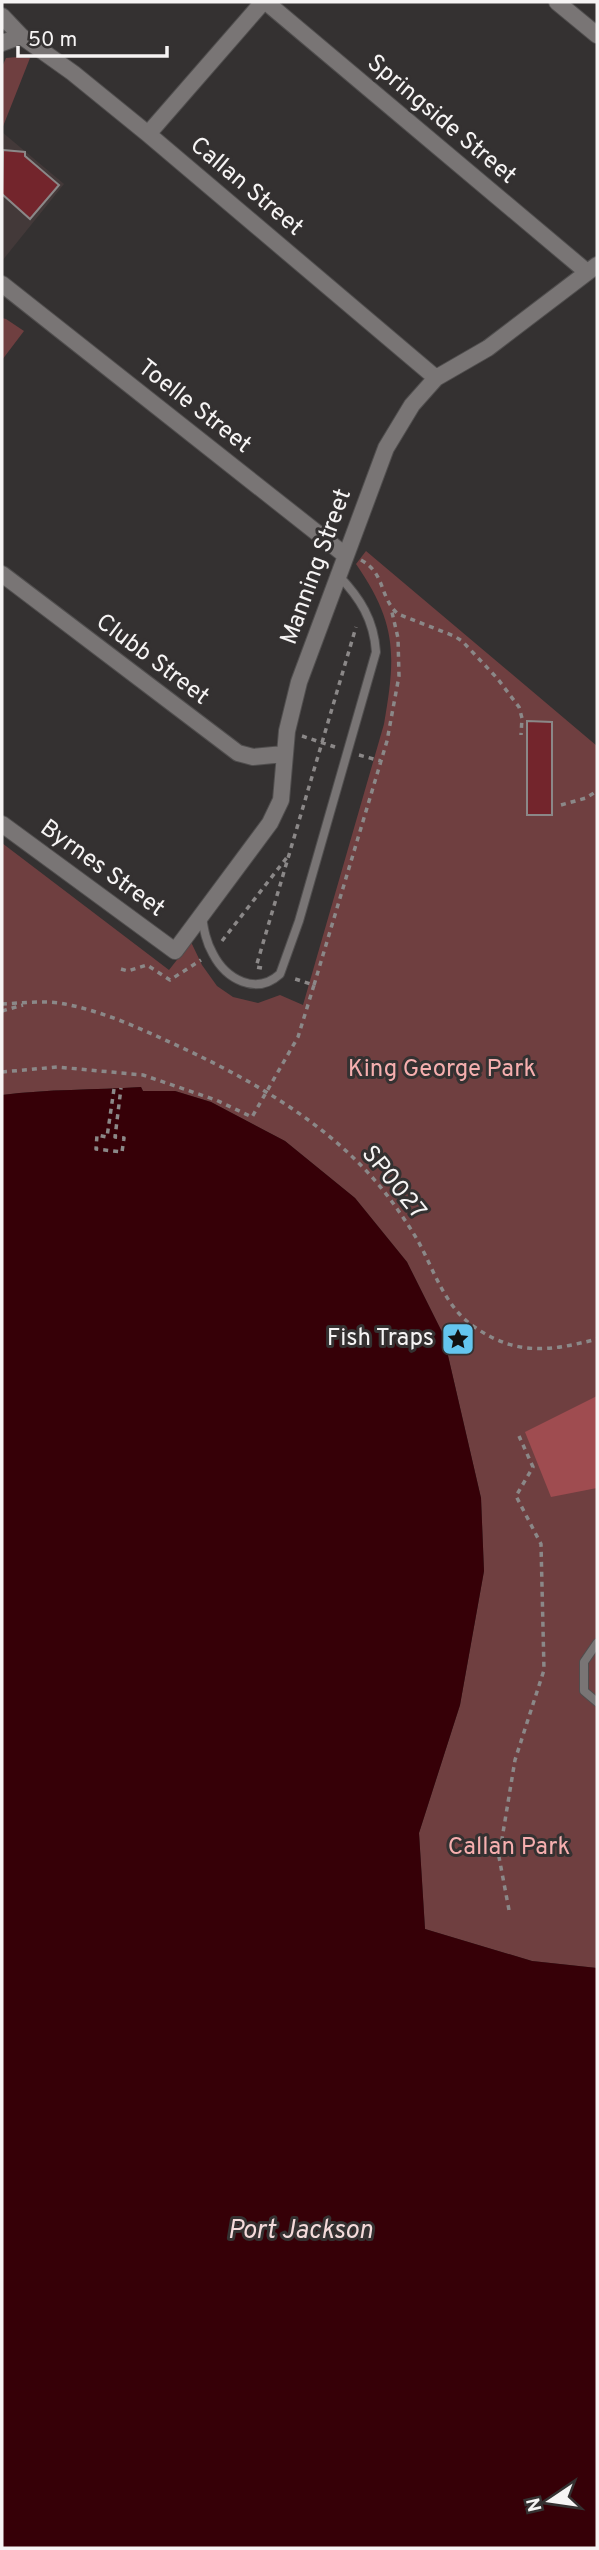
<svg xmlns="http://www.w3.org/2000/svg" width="599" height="2550" font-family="Overpass,sans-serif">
<rect width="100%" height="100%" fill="#343131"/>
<path fill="#433939" d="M2,132L64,184L2,261Z"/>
<path fill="#6f3f40" d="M17,57L30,58L2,129V67L6,58Z
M2,318L6,319L24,331L2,360Z
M366,551L597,746V1968L532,1961L425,1929L419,1833L460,1705L484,1571L481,1498L443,1334L407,1262L355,1198L285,1141L211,1102L175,1091H143L141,1087C94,1090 48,1089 2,1095V843L169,970L191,942L202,965L217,986L233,997L258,1003L280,995L303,1005L384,724C396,656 397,623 356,564Z"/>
<path fill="#9f4c50" d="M597,1396V1488L551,1497L525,1432Z"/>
<path fill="#360007" d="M141,1087L143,1091H175L211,1102L285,1141L355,1198L407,1262L443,1334L481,1498L484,1571L460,1705L419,1833L425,1929L532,1961L597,1968V2548H2V1095C48,1089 95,1090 141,1087Z"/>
<path fill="#73252c" stroke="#8b8888" stroke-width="2" d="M3,150L25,152V156L59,185L30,219L2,194Z
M527,721L552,722V815H527Z"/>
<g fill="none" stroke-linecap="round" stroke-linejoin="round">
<defs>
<path id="lane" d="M202,917C204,930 206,942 213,954C226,979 256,996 280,974L299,921L376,652C374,620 360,598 339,576
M597,1643L584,1662V1691L597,1702"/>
<path id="street" d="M266,2L587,272
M557,2L597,35
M2,16L21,36L73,73L148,134L436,378
M2,43L21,36
M148,134L263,2
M2,284L345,555
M2,574L238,753L253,757L284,754
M2,824L175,951L270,823L281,800L287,731L299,682L386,448L412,405L436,378L488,348L597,265"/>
</defs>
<use href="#lane" stroke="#504e4e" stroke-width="10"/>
<use href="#street" stroke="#504e4e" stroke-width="18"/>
<path stroke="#8b8888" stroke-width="3.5" stroke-dasharray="5 5" stroke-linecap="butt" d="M361,560C386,574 379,597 398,614L454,636L462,641L497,678L519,707L522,718L521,735
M302,736L335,747
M359,755L381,761
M561,805L586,798L597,791
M222,941L288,856
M262,968L256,967L356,627
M121,969L128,971L147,965L170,980L201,960
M314,985L387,741L399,676L398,638L391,608
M2,1004C22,1003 46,1000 65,1004C100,1011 133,1025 165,1040C250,1078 340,1128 395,1206C403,1217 411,1229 418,1241C435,1272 445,1308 476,1328C517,1356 551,1351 597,1339
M2,1011L23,1005
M2,1072L57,1067L143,1075L216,1100L252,1117L298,1037L314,985L292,978
M114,1089L107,1137L97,1135L96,1149L122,1152L124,1138L115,1137L121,1088
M509,1910L499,1857L515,1760L544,1670L541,1544L516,1496L533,1467L519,1436"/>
<use href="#lane" stroke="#797575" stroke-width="8"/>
<use href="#street" stroke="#797575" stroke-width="16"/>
</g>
<defs>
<symbol id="sight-square" viewBox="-11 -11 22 22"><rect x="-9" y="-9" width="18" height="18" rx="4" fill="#64c5ee" stroke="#343131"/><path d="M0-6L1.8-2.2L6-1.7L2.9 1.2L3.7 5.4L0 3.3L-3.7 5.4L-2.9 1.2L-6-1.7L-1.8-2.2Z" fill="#111"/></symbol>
</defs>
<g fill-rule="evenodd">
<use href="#sight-square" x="439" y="1320" width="38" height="38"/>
</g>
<g text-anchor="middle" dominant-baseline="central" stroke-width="6" stroke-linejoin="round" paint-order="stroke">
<g font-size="24" fill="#f6f4f4" stroke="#343131">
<text transform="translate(441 120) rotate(40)">Springside Street</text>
<text transform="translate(246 187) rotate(40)">Callan Street</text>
<text transform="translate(194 407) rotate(38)">Toelle Street</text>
<text transform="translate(317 567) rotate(-70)">Manning Street</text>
<text transform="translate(152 660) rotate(37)">Clubb Street</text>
<text transform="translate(102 869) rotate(36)">Byrnes Street</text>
<text transform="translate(393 1183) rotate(51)">SP0027</text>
</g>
<g font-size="24" fill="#f6afaf" stroke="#343131">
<text x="442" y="1070">King George Park</text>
<text x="509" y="1848">Callan Park</text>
</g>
<g font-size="24" fill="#f6f4f4" stroke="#343131" text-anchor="end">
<text x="434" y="1339">Fish Traps</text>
</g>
<g font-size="26" font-style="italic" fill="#f4dada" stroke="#343131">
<text x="300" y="2231">Port Jackson</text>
</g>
</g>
<rect width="599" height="2550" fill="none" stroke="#f6f4f4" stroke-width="7"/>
<g transform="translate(550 2501) rotate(257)" stroke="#343131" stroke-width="5" paint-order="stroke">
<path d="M0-5L12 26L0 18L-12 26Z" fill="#f6f4f4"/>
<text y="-10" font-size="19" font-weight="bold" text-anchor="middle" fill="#f6f4f4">N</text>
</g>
<path d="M18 46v10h149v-10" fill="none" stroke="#f6f4f4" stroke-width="3.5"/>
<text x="28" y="46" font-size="21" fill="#f6f4f4" stroke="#343131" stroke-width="5" paint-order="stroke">50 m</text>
</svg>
